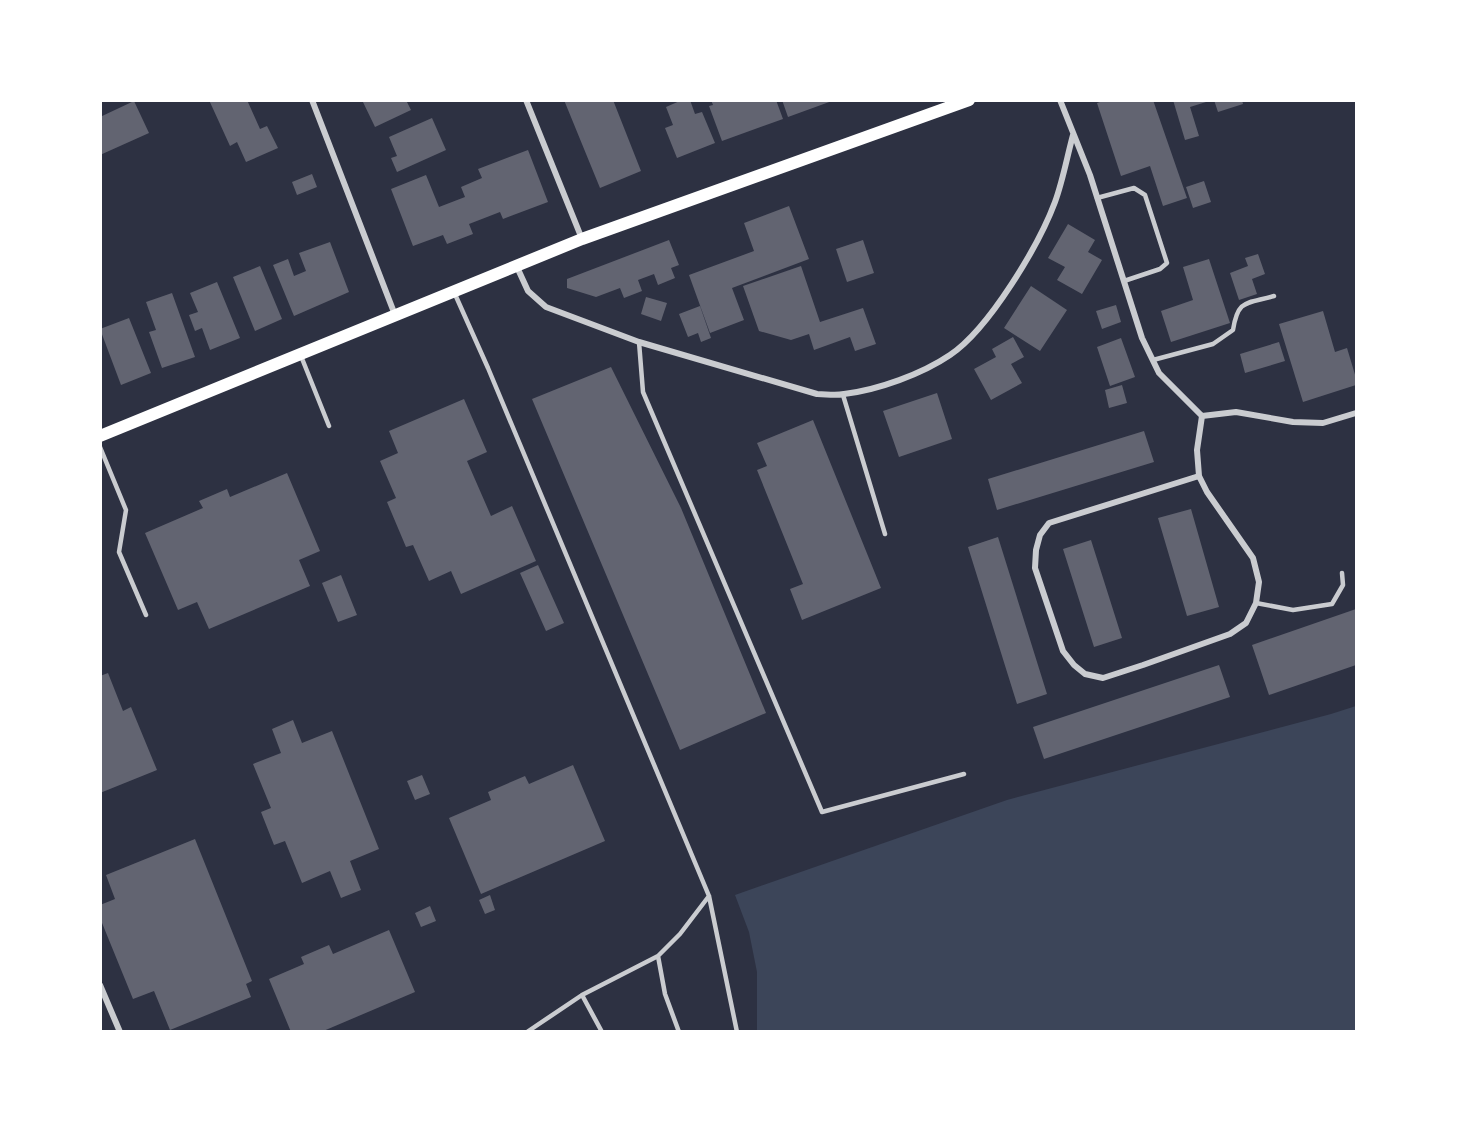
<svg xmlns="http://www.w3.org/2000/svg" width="1457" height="1132" font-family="Quicksand,sans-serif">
<rect width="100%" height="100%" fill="#2d3142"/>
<path fill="#3c4559" d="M1356,706V1031H757V972L749,932L735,895L1007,800L1331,714Z"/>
<path fill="#626471" d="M209,100H247L260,129L267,126L278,148L246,162L237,142L230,146Z
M362,100H406L411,110L375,127Z
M564,100H613L641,171L600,188Z
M682,100H690L695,114L702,112L715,143L677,158L665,128L673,125L666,107Z
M711,100H776L783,119L722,141L709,106L713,105Z
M782,100H832V101L788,117Z
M1106,100H1153L1187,198L1163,206L1150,166L1121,176L1097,103Z
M1173,100H1205L1206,102L1190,107L1199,136L1185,140Z
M1214,100H1242L1243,104L1218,112Z
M134,101L149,133L100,155V117Z
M432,118L446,150L397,172L391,158L397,156L389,137Z
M528,150L548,202L503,219L500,212L469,224L473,234L447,244L443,235L413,246L391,189L426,175L439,207L465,197L461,187L482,178L478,169Z
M312,174L317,187L297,195L292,182Z
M1204,181L1211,202L1193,208L1186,187Z
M789,206L809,259L732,288L744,320L710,333L689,275L754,251L744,223Z
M1068,224L1095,240L1088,252L1102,260L1082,294L1057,280L1065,267L1048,258Z
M669,240L679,265L671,268L675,278L658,285L654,274L638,280L642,291L624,298L620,288L596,297L567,288V279Z
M863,240L874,273L847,282L836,249Z
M330,242L349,292L294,316L273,265L288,259L294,276L306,271L299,253Z
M1258,254L1265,274L1252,279L1257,294L1239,300L1230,273L1248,266L1245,258Z
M1209,259L1230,323L1171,342L1161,311L1193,300L1183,267Z
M260,266L282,319L255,331L233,277Z
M801,266L820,322L863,308L876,344L855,351L850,337L814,350L809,334L791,340L759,331L743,286Z
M217,282L240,338L210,350L202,328L195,331L189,315L198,312L190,293Z
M1031,286L1067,310L1040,351L1004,328Z
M172,293L195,357L162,368L149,332L156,330L146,302Z
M646,297L667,303L661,321L641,314Z
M1116,305L1121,322L1102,329L1096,311Z
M700,306L711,338L701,342L698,333L688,337L679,314Z
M1323,311L1335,352L1347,348L1356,378V385L1303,402L1279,324Z
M129,318L151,373L121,385L100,329Z
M1013,337L1024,357L1011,364L1022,383L991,400L974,369L996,357L992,349Z
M1121,338L1135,377L1110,386L1097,347Z
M1279,342L1285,361L1245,373L1240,354Z
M611,367L681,508L766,713L680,750L532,399Z
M1122,385L1127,403L1109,408L1105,390Z
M937,393L952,439L899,457L883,411Z
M464,399L487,452L467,461L491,516L512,506L536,561L461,594L451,571L429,581L413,545L406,547L387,502L396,498L380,461L398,453L389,431Z
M813,420L881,588L802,620L790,589L803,584L757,470L767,466L757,443Z
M1144,431L1154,462L997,510L988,479Z
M287,473L320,551L299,560L310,586L209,629L197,602L178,610L145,533L203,508L199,501L227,489L230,497Z
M1191,509L1219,607L1187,616L1158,518Z
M998,537L1047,694L1017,704L968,547Z
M1091,540L1122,638L1094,647L1063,549Z
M538,565L564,623L546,631L520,573Z
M341,575L357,615L338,622L322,583Z
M1356,609V665L1269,695L1252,645Z
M1219,665L1230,697L1044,759L1033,727Z
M108,673L123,711L131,707L157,770L100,793V676Z
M293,720L302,743L332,731L379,849L350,861L361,890L341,898L330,871L302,883L285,841L274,845L261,812L271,808L253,764L281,753L272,729Z
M573,765L605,841L481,894L449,818L491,800L488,792L525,776L529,784Z
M422,775L430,794L415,800L407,781Z
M195,839L252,981L246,984L251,997L170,1030L154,991L133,999L100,918V905L115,899L106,875Z
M490,895L495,910L485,914L479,900Z
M430,906L436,921L421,927L415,913Z
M389,930L415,992L321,1032H291L269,979L304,964L301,957L329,945L333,954Z"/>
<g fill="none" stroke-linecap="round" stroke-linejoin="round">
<path stroke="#caccd0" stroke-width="4.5" d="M1097,198L1134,188L1145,195L1167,263L1160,269L1124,281
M454,292L488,368L709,896L737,1032
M639,342L643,392L822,812L964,774
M301,356L329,426
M1153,360L1213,344L1233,330C1238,299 1246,304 1274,296
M843,395L885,534
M100,447L126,510L119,552L146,615
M1256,603L1293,610L1332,604L1343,585L1342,573
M658,956L665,994L679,1032
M527,1032L582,995
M602,1032L582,995L658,956L680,934L709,896"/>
<path stroke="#caccd0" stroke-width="6" d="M312,100L395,315
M526,100L582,239
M1060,100L1090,175L1142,338L1159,373L1202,416L1236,412L1293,422L1323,423L1356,413
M517,267L528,291L546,307L639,342L817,394C826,394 835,396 844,394C878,390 922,374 950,355C989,329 1039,245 1055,202C1063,180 1067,157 1073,135
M1199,476L1207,492L1253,558L1259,582L1256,603L1246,623L1230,634L1143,665L1103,678L1085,674L1074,665L1063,651L1035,568L1036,550L1040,535L1049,523L1199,476L1197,450L1202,416
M100,985L120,1032"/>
<path stroke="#fff" stroke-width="12" d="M100,436L582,239L969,100"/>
</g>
<rect width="1457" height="1132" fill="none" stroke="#ffffff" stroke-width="204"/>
</svg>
